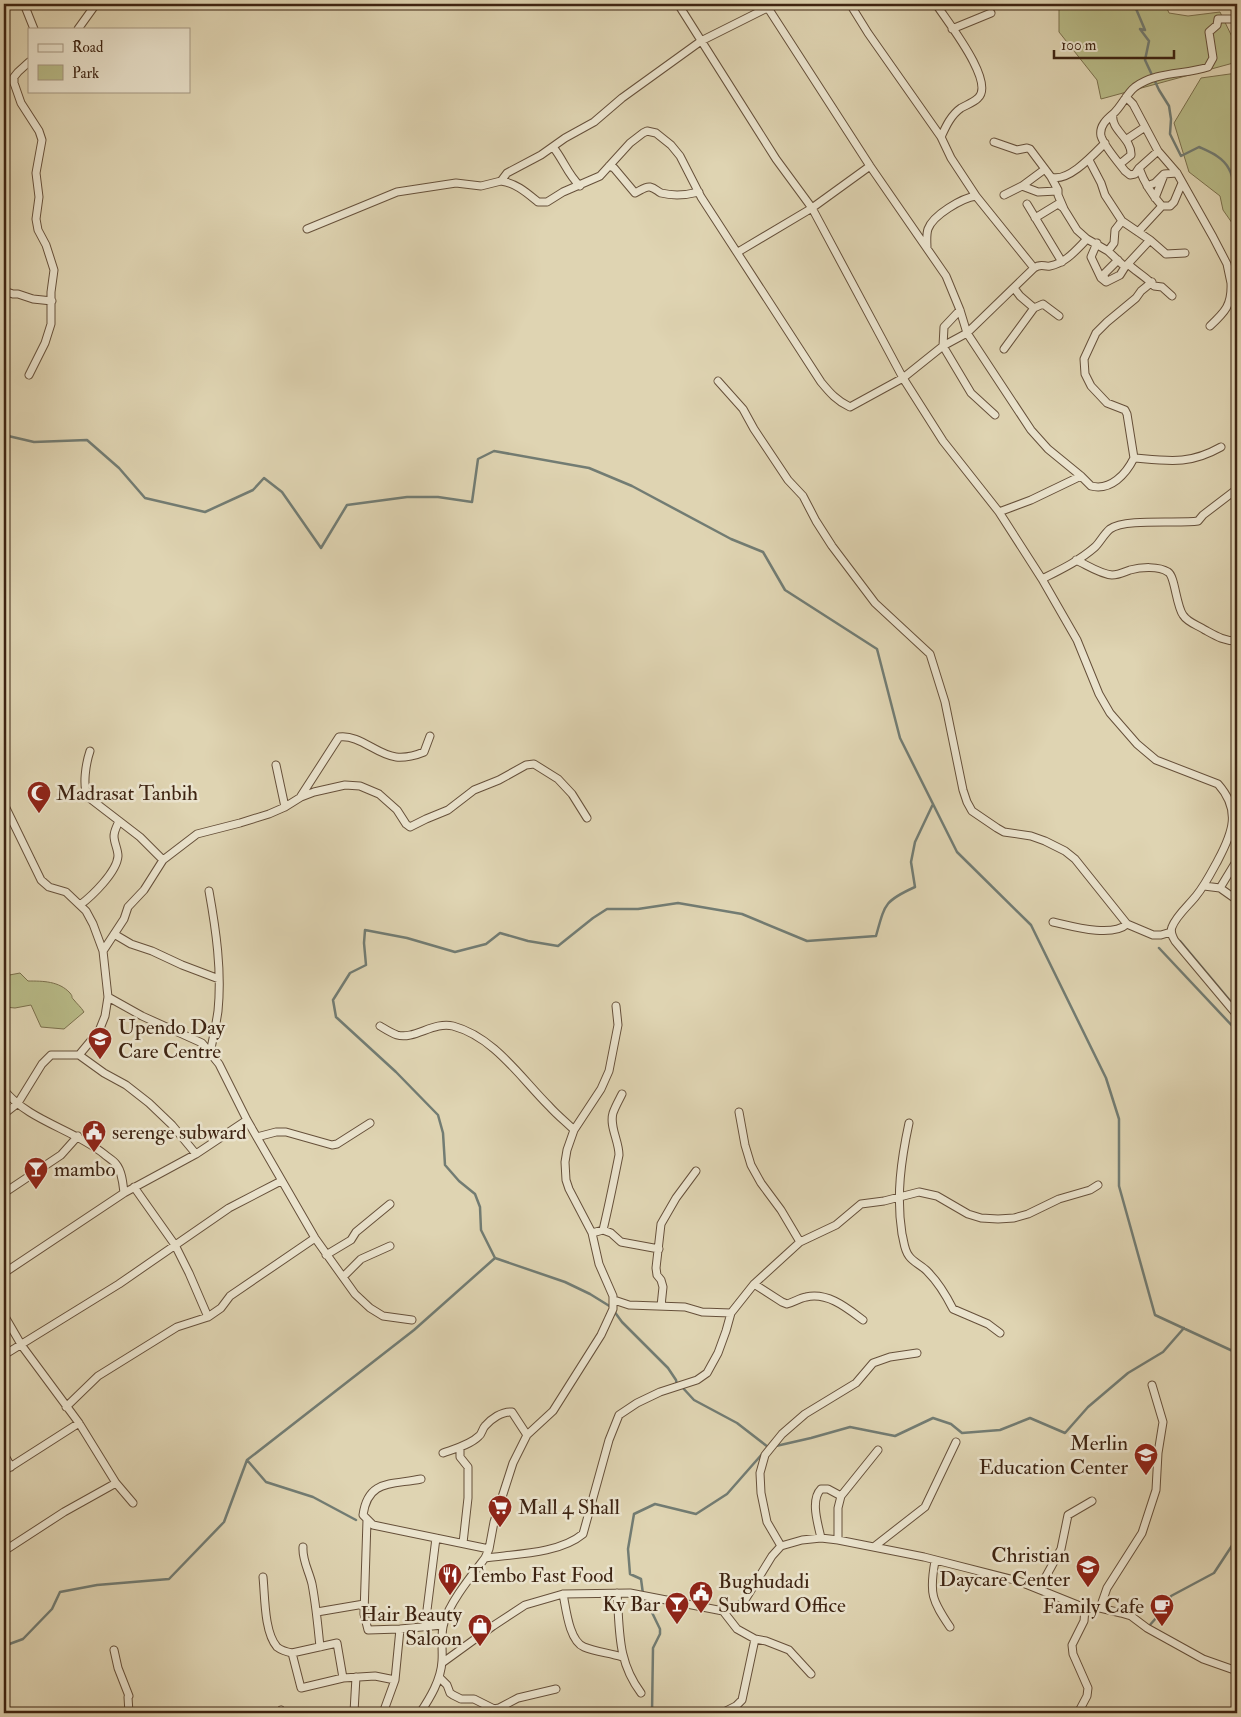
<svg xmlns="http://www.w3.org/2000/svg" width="1241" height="1717" font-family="'IM FELL Double Pica',serif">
<rect width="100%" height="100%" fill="#dfd4b2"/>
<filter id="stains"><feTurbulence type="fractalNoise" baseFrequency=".004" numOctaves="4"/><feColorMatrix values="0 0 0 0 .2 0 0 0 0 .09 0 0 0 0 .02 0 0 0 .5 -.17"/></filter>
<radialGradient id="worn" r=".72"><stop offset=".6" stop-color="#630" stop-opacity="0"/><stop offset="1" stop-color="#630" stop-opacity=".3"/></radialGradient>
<path fill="#b8bb88" stroke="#7b704d" d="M1059,4H1165L1169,13L1188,16L1220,12L1237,47V62L1101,99L1097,80L1059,32Z
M1237,73V230L1223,210L1220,196L1189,172L1174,123L1201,78Z
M20,973L28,981C43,981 59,981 70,993C74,998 70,996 74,1000C77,1004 81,1007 84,1012L64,1029L41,1027L31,1005L15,1008L4,1007V976Z"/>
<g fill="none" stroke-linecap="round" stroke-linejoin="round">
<path stroke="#727c73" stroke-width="2.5" d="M1134,4L1145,30L1140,29L1149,41L1145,60L1159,90L1169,106L1171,119L1170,134L1181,156L1199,147C1210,152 1223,157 1229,169C1233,175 1231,180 1237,188
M4,435L34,442L87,440L119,468L145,498L205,512L253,490L264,478L282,492L321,548L347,505L407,497H438L472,502L478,459L494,451L589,468L632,486L731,539L763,552L785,590L877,649L900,738L957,852L1031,925L1106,1078L1119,1119V1186L1155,1315L1237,1353
M1180,941L1237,1009
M1159,948L1237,1031
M495,1258L481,1230L480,1207L475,1194L459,1181L445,1165L443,1133L438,1115L396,1072L336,1017L333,1000L350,973L366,965L364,943L365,930L407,938L455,952L486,944L500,933L528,941L558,946L593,918L607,909H638L678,903L742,914L807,941L876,936C885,904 884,901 915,887L911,862L915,842L933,804
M682,1387L694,1400L737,1423L768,1447
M776,1446L811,1438L850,1427L895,1436L933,1418L951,1424L962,1433L1000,1430L1030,1418L1065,1433L1088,1407L1128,1373L1163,1352L1184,1328
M247,1460L266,1482L313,1497L356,1520
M1149,1626L1164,1609L1171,1596L1214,1573L1237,1538
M4,1646L23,1639L52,1609L60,1592L97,1585L169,1579L224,1522L247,1460L414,1330L495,1258L565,1282L590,1294L611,1307L622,1322L668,1368L676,1380L677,1385
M652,1713L653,1648L660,1634V1629L643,1594L641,1579L630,1574L628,1549L634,1514L655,1504L696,1514L727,1494L763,1453"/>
<defs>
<path id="minor" d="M24,4L34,29
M678,4L776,159L812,208L903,378L943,441L999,512L1042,579L1077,640L1099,694L1110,713L1137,744L1156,760L1218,784C1241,810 1233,832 1218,860C1211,873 1205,885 1196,896C1189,905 1176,916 1172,927C1170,932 1172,936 1175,941L1237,1015
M850,4L868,33L941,137
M936,4C946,20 996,82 978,98C973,103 966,105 961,108C951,115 946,126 941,137L951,158L976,196
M768,8L870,166L946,276L960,310L967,333L1031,430L1048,449L1081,476L1091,486C1111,491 1126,474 1134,458
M78,29L96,4
M952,29L991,13
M29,62L18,72L14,77V83L21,103L39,131L42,140L36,173L39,197L36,219L38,230L46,245L54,270L51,292V324L45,343L29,375
M1126,97L1133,104L1158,151L1177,173L1213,237L1227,264L1231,283L1237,281
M1113,114C1110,130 1132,138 1131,155L1120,164
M1127,139L1145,127
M994,142L1017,150L1027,148L1030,149L1051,177L1058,190V195L1064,209L1077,230L1087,239L1108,251L1125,267
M553,147C563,159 568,175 580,186
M1158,151L1139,168C1144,182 1152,195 1162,206H1170L1174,202L1182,183
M1089,160L1101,183L1105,195L1122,221L1150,240L1166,254L1185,253
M609,166L614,168L635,193C640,191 645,186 650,187C655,188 657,191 661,193C673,196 687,195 699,192
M1139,168L1135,174L1130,175L1125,171C1118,162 1104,146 1101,136C1099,126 1107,119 1113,114C1122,106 1126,94 1135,87C1157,71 1184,75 1208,67L1213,58L1209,32L1217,25L1218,19H1237
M1051,177C1068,183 1094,154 1105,143
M501,181C516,183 527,193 538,202H547L563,192L600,176L630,143L643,133L647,131L656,133L671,145L680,156L701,197L821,382C830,393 837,401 850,407L903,378L943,346L967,333L1034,268C1041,263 1044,267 1050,266C1066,263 1076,250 1087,239
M1022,186L1045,169
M1147,186L1155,183L1164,174L1177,173
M1004,195L1022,186L1038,192L1057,191
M1155,198L1164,175
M1027,204L1062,262
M1035,218L1058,204L1062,207
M307,229L397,192L456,183L481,186L501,181L507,173L541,155L565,138L594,122L622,98L701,41L775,4
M1138,232L1162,206
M1097,243L1091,257L1101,278L1106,282L1120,275L1125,267L1150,240
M927,248C927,243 926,235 928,229C933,215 962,198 976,196L1034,268
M1108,251L1114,243L1115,230L1122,221
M738,252L812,208L870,166
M1128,264C1135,271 1149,279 1154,286L1162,287L1172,296
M1105,281L1104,274L1118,260
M1152,282L1141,291L1136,298L1107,322L1096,333L1084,359L1085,374L1091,386L1107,403L1125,410L1127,414L1134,458C1169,461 1189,465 1221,447
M1014,288L1020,296L1034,308L1043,304L1059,316
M4,291L13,294H18L33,299L52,301
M1231,295L1237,307
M960,310L944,327L943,346L971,393L995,415
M1210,326C1225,312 1232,305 1231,283
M1004,349L1034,308
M718,381L743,409L754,429L788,480L803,496L816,521L832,546L875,603L930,654L945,702L963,790L967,802L972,811L997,828L1004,832L1031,836L1045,841L1065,851L1075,859L1127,924L1153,935H1161L1171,932
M999,512L1031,500L1081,476
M1076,560C1087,565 1100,574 1112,575C1119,575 1124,572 1130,570C1141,567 1159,566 1168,572C1175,576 1176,605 1183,615C1188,623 1198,625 1205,630C1216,636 1224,641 1237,641
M1042,579C1060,570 1079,561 1095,547C1100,542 1104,534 1110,529C1125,518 1179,524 1198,521L1203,515L1237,489
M90,751C86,763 82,786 88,797L140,837L163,860
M276,765L285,807
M301,796L339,737C359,734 377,755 396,757C405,758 417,755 424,752L430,736
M4,804L41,880L49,887L66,892L86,911L93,924L103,951
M1204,886L1220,888L1237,900
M1220,888L1237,860
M209,891C216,930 222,971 218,1011C216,1025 213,1039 210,1053
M80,905C92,896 117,872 118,856C118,849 114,843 114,836C114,831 117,826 119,821
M1053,922C1071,926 1112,938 1127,924
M114,934L131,944L152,951L182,965L219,979
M108,997L142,1016L202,1043L219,1064L247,1120L315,1238L355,1294L370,1308L383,1316L412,1320
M380,1026C385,1029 391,1033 397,1035C414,1040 434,1021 453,1026C494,1037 520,1077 549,1106C557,1115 566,1122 574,1130
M79,1055L104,1073L126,1085L149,1103L172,1125L196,1154
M4,1090C29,1121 73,1129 104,1154C107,1157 113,1160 116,1164C122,1171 123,1184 124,1193
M739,1112L745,1145L751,1165L761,1183L781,1210L800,1242
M4,1114L18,1103L42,1064L51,1055H79L99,1031L105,1016L108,997L103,951L124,919L128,907L144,890L163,860L197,834L240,823L269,814L285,807L301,797L314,792L345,785L360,786L379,794L397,810L406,824L410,827L426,819L448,810L474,790L499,780L526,765L534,764L558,779L572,794L587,818
M909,1123C901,1160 896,1196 902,1234C904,1241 904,1250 909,1256C913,1262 921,1265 927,1271C938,1282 946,1295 953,1309L988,1324L1000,1333
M257,1137L276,1132H286L332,1145L337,1144L370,1123
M134,1187L175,1245L189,1273L208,1317
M4,1193L61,1155L78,1136
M603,1230L611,1233L621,1242L659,1249
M592,1233L603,1230C609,1205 614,1180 619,1155C619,1141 609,1126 613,1113C615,1107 619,1100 622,1094
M326,1255L351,1240L356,1232L390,1204
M4,1273L124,1193L196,1154L247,1120
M343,1277L361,1259L390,1246
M754,1284L782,1302L787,1304C794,1302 800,1298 806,1297C828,1292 847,1308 863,1320
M614,1300L629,1305L685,1307L702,1312L731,1313
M661,1306L663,1287L661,1280L657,1275L656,1268L661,1224L676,1198L696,1171
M4,1315L22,1346L79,1423L116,1483L133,1503
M4,1355L119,1284L229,1208L281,1181
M66,1407L98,1376L177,1327L208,1317L221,1308L230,1296L315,1238
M460,1447V1457L468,1467V1498L463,1543
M443,1453C454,1449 470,1445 479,1436C482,1434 482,1429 485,1426C491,1419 502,1411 512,1412L527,1435
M4,1454L11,1467
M4,1471L79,1423
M421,1479C392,1485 368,1479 363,1515L373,1525L489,1549
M367,1520L364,1614L368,1630L400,1629L443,1625
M821,1538C818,1524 810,1500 821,1489H828L841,1496
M838,1540V1508L841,1496L878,1450
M781,1546L767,1522L761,1493L760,1473L765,1455L782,1434L805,1414L856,1383L873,1363L890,1357L917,1353
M875,1546L925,1507L956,1442
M303,1547C302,1560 309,1571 312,1584C316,1605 318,1626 320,1647
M4,1551L64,1512L116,1483
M485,1558C514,1554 559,1554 583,1534L609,1440L619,1415L637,1403L660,1392L697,1380L707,1373L718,1353L726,1331L731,1313L754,1284L800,1242L836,1225L861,1204L884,1201L919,1192L937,1196L968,1214L981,1218L998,1219L1014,1218L1028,1214L1059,1199L1090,1190L1098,1185
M935,1561C929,1594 932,1600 950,1627
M263,1577C265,1596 264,1632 277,1647C281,1650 287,1652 292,1653L301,1688L343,1678L375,1676L395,1680
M1039,1589L1061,1549L1068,1515L1092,1501
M617,1593C620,1631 617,1661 641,1693
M563,1594C566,1608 569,1641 584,1647C596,1652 610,1653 622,1657
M1100,1608L1107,1588L1142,1533L1156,1490L1158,1453L1163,1422L1152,1385
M723,1611L736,1608L745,1600L772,1556L781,1546L802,1540L821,1538L838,1540L924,1557L1018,1581L1085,1608H1100L1121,1613L1131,1616L1147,1628L1203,1659L1237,1671
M317,1612L364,1604
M425,1626L436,1538
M114,1650L118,1668L129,1696L128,1697L129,1713
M292,1653L337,1643L343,1678
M442,1663L493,1626L525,1605L563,1594L630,1593L723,1611L737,1629L755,1639L766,1641L789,1650L811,1674
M439,1677L447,1685L450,1693L453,1695L461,1699H474L494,1709L499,1708L518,1698L556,1689
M281,1710L283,1713
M354,1712L356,1677
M346,1713H385
M383,1713L395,1680L400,1629
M420,1713C430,1698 441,1680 442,1661C443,1648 440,1635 444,1623C449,1603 472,1575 485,1558L489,1549L494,1522L513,1463L527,1435L553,1411L601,1335L613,1309V1296L599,1264L592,1233L569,1189L566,1180L565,1162L567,1150L574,1130L601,1089L609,1071L618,1025L616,1006
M722,1713L736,1706L742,1700L755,1639
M1078,1713L1087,1696L1088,1688L1073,1654L1072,1645L1084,1621L1085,1608"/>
</defs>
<use href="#minor" stroke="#66503a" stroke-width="9"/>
<use href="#minor" stroke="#eae3cd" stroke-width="7"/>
</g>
<defs>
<symbol id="mosque-pin" viewBox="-11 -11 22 30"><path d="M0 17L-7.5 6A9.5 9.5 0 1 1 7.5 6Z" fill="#8f2418" stroke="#eae3cd"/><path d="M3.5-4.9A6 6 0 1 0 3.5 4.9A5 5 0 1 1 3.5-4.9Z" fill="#fff"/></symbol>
<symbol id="school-pin" viewBox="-11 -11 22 30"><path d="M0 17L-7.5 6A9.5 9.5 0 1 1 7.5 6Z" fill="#8f2418" stroke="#eae3cd"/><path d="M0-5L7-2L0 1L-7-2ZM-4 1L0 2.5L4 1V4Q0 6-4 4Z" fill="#fff"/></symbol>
<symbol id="civic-pin" viewBox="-11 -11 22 30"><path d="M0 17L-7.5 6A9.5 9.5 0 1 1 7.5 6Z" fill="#8f2418" stroke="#eae3cd"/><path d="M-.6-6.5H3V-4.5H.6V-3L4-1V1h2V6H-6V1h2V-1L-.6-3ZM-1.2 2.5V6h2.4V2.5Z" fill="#fff"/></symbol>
<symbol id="bar-pin" viewBox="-11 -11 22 30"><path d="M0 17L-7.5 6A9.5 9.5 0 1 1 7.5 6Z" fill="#8f2418" stroke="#eae3cd"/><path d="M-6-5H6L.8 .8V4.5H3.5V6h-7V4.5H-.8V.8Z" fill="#fff"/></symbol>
<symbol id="supermarket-pin" viewBox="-11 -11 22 30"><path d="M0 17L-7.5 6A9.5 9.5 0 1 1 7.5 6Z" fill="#8f2418" stroke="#eae3cd"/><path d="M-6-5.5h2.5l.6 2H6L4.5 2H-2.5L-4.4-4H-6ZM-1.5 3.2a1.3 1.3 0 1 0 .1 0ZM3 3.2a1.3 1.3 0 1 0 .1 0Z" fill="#fff"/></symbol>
<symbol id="restaurant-pin" viewBox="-11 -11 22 30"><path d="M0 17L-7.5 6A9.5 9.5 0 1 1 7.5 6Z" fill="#8f2418" stroke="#eae3cd"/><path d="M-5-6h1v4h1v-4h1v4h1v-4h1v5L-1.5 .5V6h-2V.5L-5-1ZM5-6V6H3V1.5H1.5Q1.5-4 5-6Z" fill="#fff"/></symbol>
<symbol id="cafe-pin" viewBox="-11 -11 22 30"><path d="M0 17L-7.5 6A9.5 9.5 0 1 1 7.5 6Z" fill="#8f2418" stroke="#eae3cd"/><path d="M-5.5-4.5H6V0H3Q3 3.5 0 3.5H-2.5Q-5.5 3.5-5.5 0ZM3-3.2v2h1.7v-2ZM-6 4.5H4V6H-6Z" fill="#fff"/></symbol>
<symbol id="shop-pin" viewBox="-11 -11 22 30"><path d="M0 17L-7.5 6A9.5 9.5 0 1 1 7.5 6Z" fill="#8f2418" stroke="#eae3cd"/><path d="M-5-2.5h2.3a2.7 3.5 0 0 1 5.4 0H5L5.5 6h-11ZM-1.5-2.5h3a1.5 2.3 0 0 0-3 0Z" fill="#fff"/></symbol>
</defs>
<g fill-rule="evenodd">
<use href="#mosque-pin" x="25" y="779" width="28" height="38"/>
<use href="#school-pin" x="86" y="1025" width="28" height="38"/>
<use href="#civic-pin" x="80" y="1118" width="28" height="38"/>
<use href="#bar-pin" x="22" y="1155" width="28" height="38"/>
<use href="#school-pin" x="1132" y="1441" width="28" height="38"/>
<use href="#supermarket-pin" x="486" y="1493" width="28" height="38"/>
<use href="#school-pin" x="1074" y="1553" width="28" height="38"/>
<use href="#restaurant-pin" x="436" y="1561" width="28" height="38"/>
<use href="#civic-pin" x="687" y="1579" width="28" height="38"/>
<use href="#bar-pin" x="663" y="1590" width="28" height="38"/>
<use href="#cafe-pin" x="1148" y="1592" width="28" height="38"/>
<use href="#shop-pin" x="466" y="1612" width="28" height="38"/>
</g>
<g text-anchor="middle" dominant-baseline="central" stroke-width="5" stroke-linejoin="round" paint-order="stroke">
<g font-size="21" fill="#3e2412" stroke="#eae3cd" text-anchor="start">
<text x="56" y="793">Madrasat Tanbih</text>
<text x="118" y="1027">Upendo Day<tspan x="118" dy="24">Care Centre</tspan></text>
<text x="112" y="1132">serenge subward</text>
<text x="54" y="1169">mambo</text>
<text x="1128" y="1443" text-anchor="end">Merlin<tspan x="1128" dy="24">Education Center</tspan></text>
<text x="518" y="1507">Mall 4 Shall</text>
<text x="1070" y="1555" text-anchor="end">Christian<tspan x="1070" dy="24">Daycare Center</tspan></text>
<text x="468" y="1575">Tembo Fast Food</text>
<text x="718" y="1581">Bughudadi<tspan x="718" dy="24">Subward Office</tspan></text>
<text x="660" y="1604" text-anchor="end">Kv Bar</text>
<text x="1144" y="1606" text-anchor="end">Family Cafe</text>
<text x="462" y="1614" text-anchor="end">Hair Beauty<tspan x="462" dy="24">Saloon</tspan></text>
</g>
</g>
<rect width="1241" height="1717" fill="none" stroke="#dfd4b2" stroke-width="20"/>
<rect x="5" y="5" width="1231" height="1707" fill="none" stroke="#3e2412" stroke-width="2.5"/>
<rect x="10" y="10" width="1221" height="1697" fill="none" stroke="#3e2412"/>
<rect x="28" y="28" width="162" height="65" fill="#eae3cd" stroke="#a59782"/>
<rect x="38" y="44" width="25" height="8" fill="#eae3cd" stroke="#a59782"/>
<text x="72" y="52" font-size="15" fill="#3e2412">Road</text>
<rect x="38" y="65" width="25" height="15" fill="#b8bb88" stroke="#a59782"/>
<text x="72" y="78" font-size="15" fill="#3e2412">Park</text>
<path d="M1054 50v8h120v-8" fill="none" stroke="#3e2412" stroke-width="2.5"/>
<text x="1061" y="50" font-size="15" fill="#3e2412" stroke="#eae3cd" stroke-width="4" paint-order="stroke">100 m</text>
<rect width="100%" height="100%" filter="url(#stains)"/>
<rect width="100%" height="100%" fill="url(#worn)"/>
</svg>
